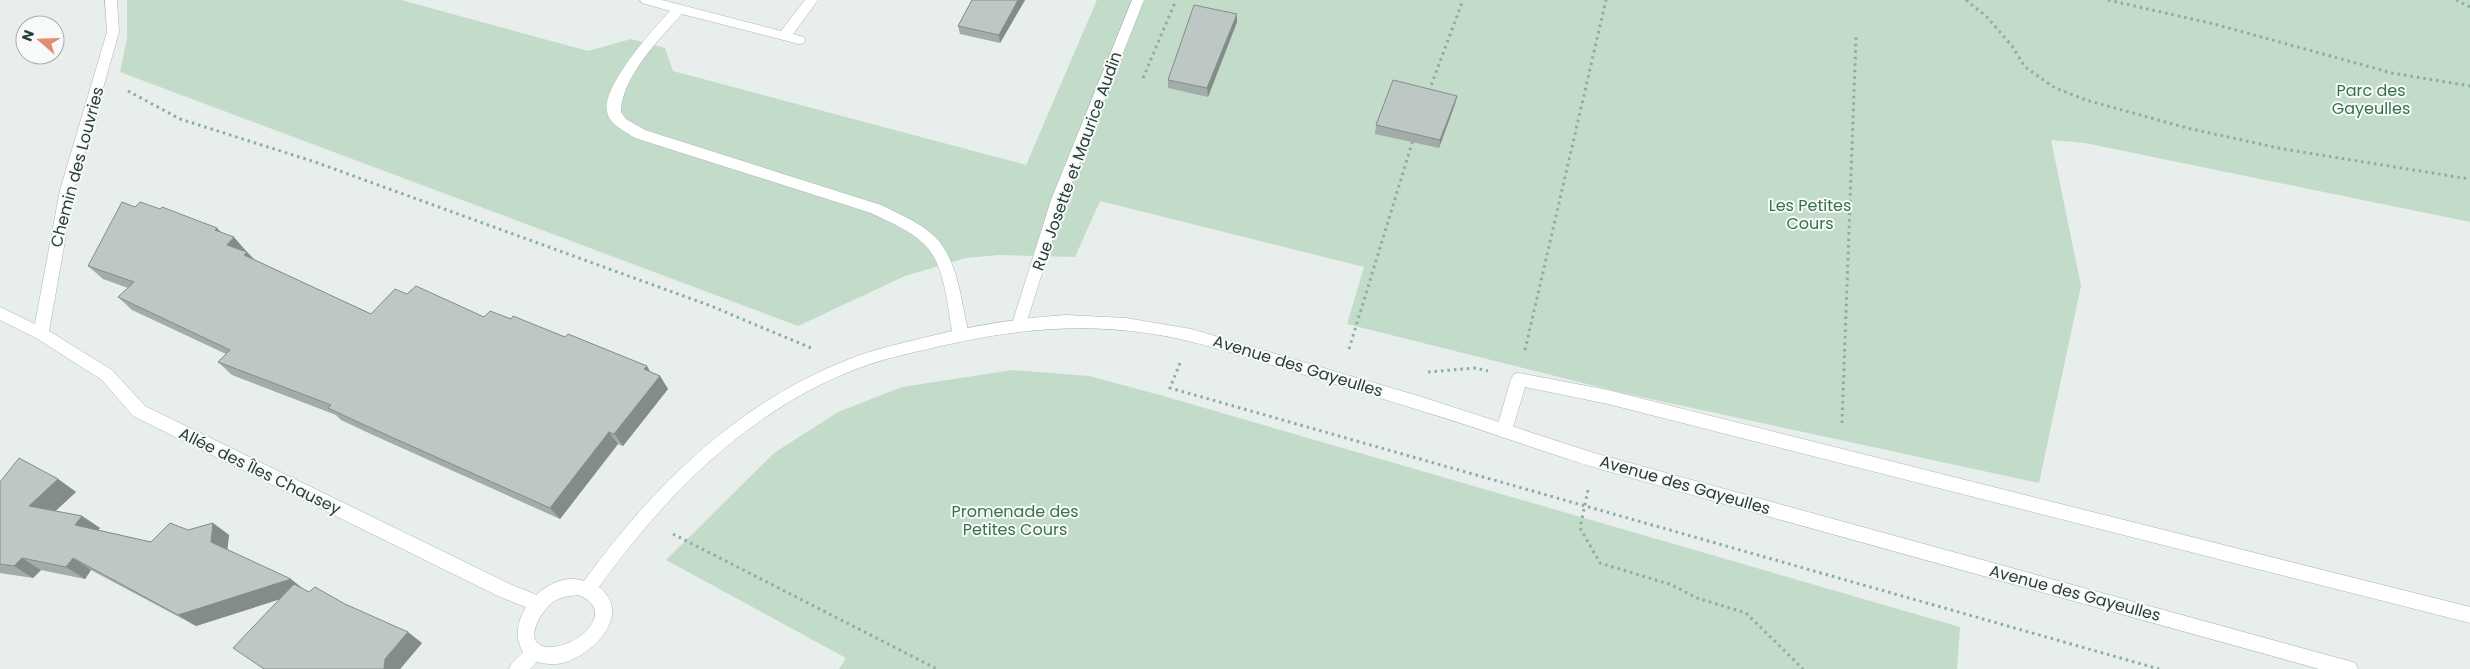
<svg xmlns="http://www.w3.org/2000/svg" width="2470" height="669" font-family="Poppins,sans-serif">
<rect width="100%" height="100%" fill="#e7eeeb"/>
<path fill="#c3dcca" d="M127,0H401L588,51L631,39L665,48L673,71L1026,165L1097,0H2470V222L2085,143L2051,140L2081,286L2039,483L1623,393L1347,324L1364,267L1100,201L1075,257L999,255L966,258L905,276L798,326L120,72L127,38Z
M1013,370L1089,376L1160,395L1960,627L1957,669H839L846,658L666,560L774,453L838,412L902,387Z"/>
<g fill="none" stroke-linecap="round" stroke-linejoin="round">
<defs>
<path id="service" d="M640,0H662L781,31L805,0H818L793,34L804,37L805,40L804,43L799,44L682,14C660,38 621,78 621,112L626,119L645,130L881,205C899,214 920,222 935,237C959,261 961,303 969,335L966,339L961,341L956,339L953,335C947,307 946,265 924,244C910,230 889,222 871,213L635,138C625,131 610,125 607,112C602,86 653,29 670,11L642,3Z
M1519,373L1608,390L2470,607V623L1608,404L1525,387L1512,431L1510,436L1504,438L1498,436L1496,431L1511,379L1514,374Z"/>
<path id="minor" d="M105,0H117L119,32L74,190L49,331L112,370L145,406L510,584L544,598L547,604L544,610L538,612L498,596L133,416L102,380L36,338L0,320V307L35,324L60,190L107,32Z
M1132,0H1144L1065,200L1026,324L1024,328L1019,330L1014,328L1012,324L1051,200Z"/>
<path id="tertiary" d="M1066,315L1126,318L1191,329L1422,397L1594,453L2349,661L2355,663L2358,669H2319C2079,602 1839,537 1600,469C1540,451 1482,429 1422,411C1378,397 1333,384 1288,370C1244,357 1199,341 1153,334C1084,323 1017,329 950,344C920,351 888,357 859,368C750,409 666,494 599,587C635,615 589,660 557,664C551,665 543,663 537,662L530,669H509L512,663L523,652C502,618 549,568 584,581C653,486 736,404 847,360C874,349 903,343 931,336C975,325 1020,318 1066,315ZM578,595C620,611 575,650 547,647C521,644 541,611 553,602C560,597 569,596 578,595Z"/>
</defs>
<use href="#service" stroke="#aab6b2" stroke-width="1"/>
<use href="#minor" stroke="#aab6b2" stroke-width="1"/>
<use href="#tertiary" stroke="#aab6b2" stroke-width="1"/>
<path stroke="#8bada3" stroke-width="3" stroke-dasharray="2.5 4" stroke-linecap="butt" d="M1966,0L1987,17L2012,46L2025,67L2055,88L2086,100L2187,128L2283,149L2470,179
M2108,0L2214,24L2392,73L2470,86
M2456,0L2470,7
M1143,78L1176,0
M128,91L180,119L315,162L711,306L811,348
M1429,91L1463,0
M1349,349L1413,140
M1525,350L1606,0
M1180,363L1170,388L2159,669
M1428,372L1475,368L1488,371
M1842,423L1856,37
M1588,490L1580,528L1600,563L1672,585L1697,598L1746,613L1803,669
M673,534L937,669"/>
<use href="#service" fill="#fff" fill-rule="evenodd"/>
<use href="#minor" fill="#fff" fill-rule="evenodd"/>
<use href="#tertiary" fill="#fff" fill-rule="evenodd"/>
</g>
<path fill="#a3aca9" d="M972,0H1025L1000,43L960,34L958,26Z
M1237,22L1208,97L1168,88V80Z
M1457,96L1455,104L1439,148L1375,134L1376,125Z
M135,207L222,233L246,251L253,259L371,314L407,294L484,317L651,372L660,376L668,389L623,446L618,444L560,519L373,435L341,420L336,415L232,375L218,362L226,354L132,310L118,297L128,288L103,279L88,266Z
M58,479L76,492L55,511L82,516L100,528L98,530L151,542L188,530L213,523L229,535L227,549L309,592L345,604L422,643L400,669H264L280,599L196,626L91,570L85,579L41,570L33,578L0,573V482Z"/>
<path fill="#848c89" d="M1018,0H1025L1000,43L999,35Z
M1237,14V22L1208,97L1207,88Z
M1457,96L1455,104L1439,148L1440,140Z
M217,228L230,241L234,237L246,251L239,258L227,245L215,230Z
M247,252L260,265L244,255Z
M647,366L654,378L644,369Z
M660,376L668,389L623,446L614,434Z
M609,432L618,444L560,519L550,508Z
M58,479L76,492L48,518L29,506Z
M82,516L100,528L93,537L75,525Z
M213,523L229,535L227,554L211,542Z
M22,558L41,570L33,578L14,566Z
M73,558L91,570L85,579L66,567Z
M291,579L306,591L196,626L178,615Z
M408,632L422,643L400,669H384L385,659Z"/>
<path fill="#bdc8c4" stroke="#848c89" d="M972,0H1018L999,35L958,26Z
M1194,5L1237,14L1207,88L1168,80Z
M1393,80L1457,96L1440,140L1376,125Z
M122,202L135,207L140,202L160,209L162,207L217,228L215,230L234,237L227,245L247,252L244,255L371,314L395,289L407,294L416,286L484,317L490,311L511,319L513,316L565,337L568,334L647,366L644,369L660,376L614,434L609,432L550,508L360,423L328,408L331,405L218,362L230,350L118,297L134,282L88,266Z
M19,458L58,479L29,506L82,516L75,525L151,542L170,523L188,530L213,523L211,542L291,579L178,615L73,558L66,567L22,558L14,566L0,564V482Z
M294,584L309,592L315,587L345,604L408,632L385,659L384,669H264L233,648Z"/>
<g text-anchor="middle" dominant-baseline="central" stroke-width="4" stroke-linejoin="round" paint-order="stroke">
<g font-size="16" fill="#36714d" stroke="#f7faf9">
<text x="2371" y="90">Parc des<tspan x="2371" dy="18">Gayeulles</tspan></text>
<text x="1810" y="205">Les Petites<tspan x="1810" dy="18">Cours</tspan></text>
<text x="1015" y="511">Promenade des<tspan x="1015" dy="18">Petites Cours</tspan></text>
</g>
<g font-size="16" fill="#283e38" stroke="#f7faf9">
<text transform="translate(1077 161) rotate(-70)">Rue Josette et Maurice Audin</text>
<text transform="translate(77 167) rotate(-75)">Chemin des Louvries</text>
<text transform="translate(1298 366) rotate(17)">Avenue des Gayeulles</text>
<text transform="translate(260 471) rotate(26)">Allée des Îles Chausey</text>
<text transform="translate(1685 485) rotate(16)">Avenue des Gayeulles</text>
<text transform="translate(2075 593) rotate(15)">Avenue des Gayeulles</text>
</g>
</g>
<g transform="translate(40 40) rotate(290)"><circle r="24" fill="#f7faf9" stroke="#a4afac"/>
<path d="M0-4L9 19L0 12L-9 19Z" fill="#e28d71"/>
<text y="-8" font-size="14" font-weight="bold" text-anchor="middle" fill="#283e38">N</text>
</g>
</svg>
